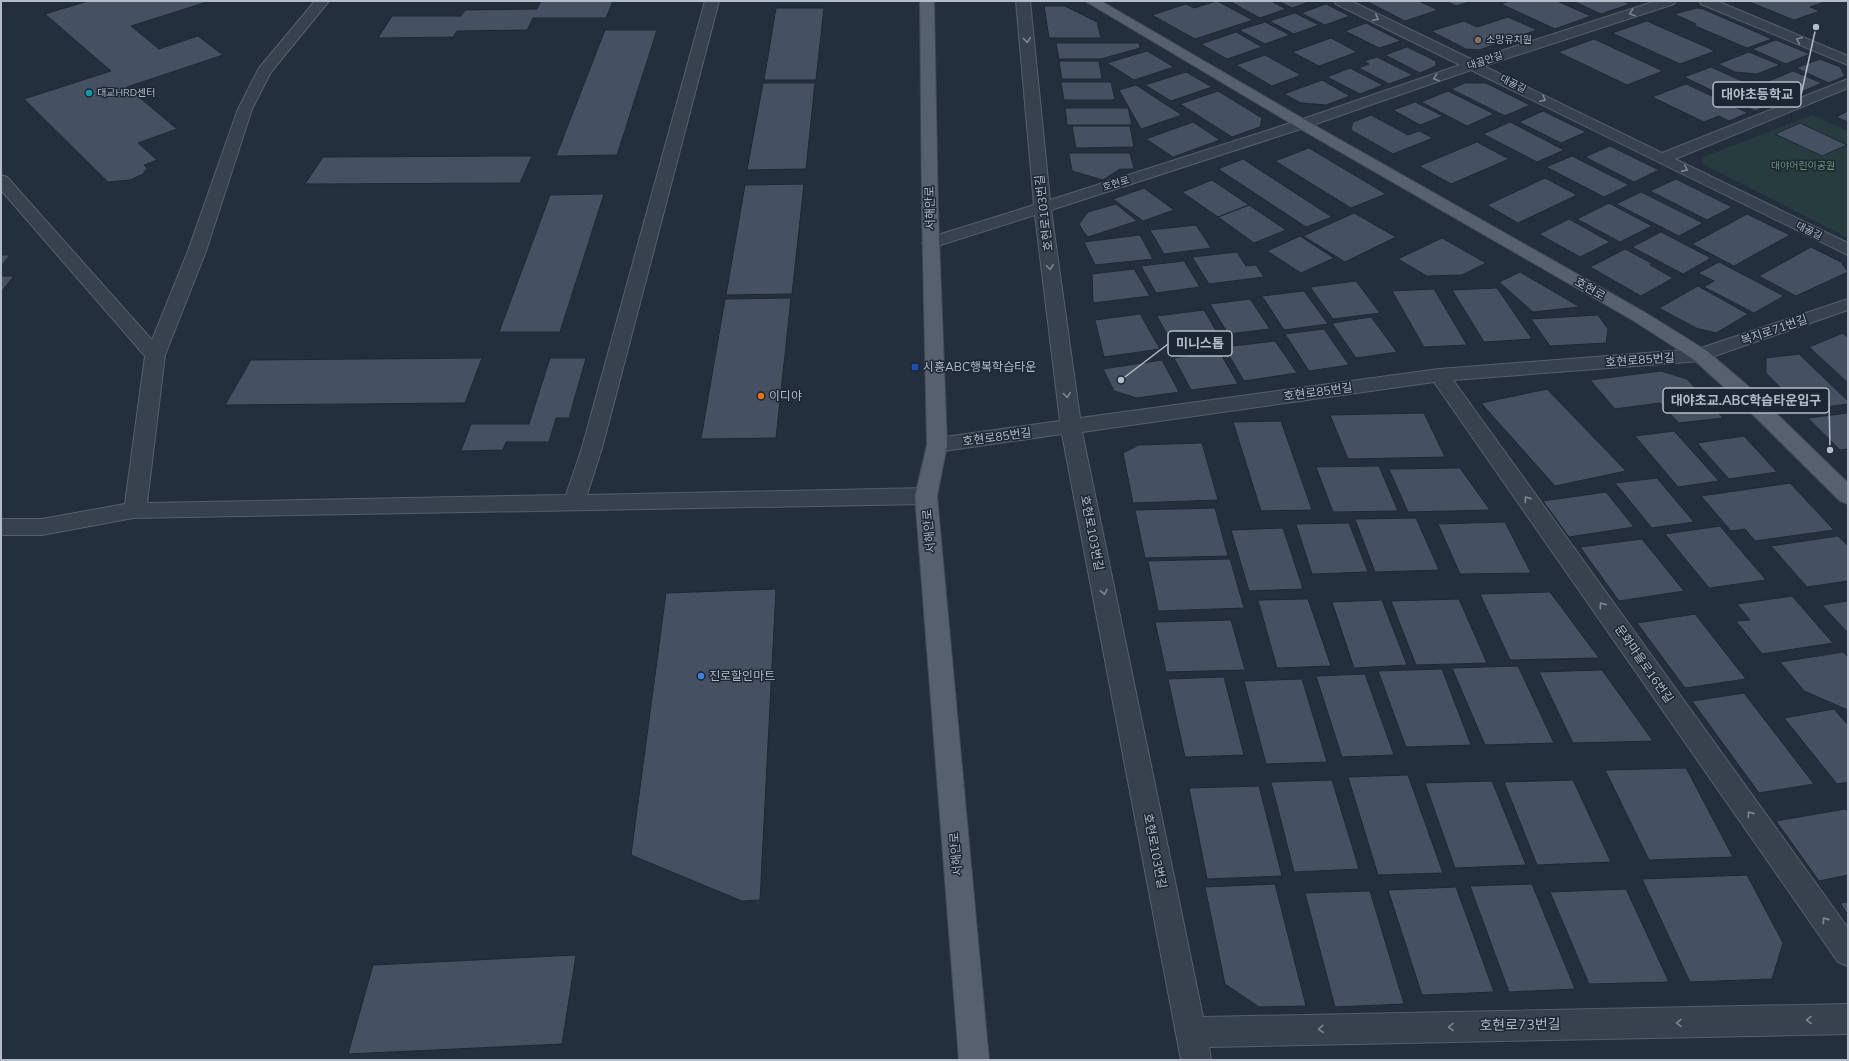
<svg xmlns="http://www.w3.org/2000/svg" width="1849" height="1061" font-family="'Nunito Sans','Noto Sans KR',sans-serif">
<rect width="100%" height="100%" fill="#242f3e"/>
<path fill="#263c3f" d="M1813,115L1848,131V238L1703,164V157Z"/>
<path fill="#455162" stroke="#1f2835" d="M88,1H210L131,26L159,49L198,36L223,55L127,87L177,129L138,143L157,160L144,165L147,168L143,174L130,180L108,182L24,99L111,71L45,14Z
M541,1H613L606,18H533L527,30L457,31L453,37L378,38L392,16H461L465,10L537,9Z
M1217,1L1253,20L1195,39L1152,15L1186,4L1194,8Z
M1236,1H1271L1286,9L1260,18L1231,2Z
M1278,1H1312L1292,8Z
M1366,1H1419L1438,10L1405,21Z
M1445,1H1473L1456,6Z
M1510,1H1557L1591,16L1555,29L1501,4Z
M1573,1H1623L1630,4L1601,14Z
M1747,1H1827L1810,7L1820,11L1794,20Z
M1326,4L1350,16L1325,25L1301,13Z
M1044,6H1065L1097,22L1101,38H1049Z
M776,8H824L816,80H764Z
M1697,8L1703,9L1772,39L1747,48L1693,25L1696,24L1674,14Z
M1295,13L1319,25L1294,34L1269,21Z
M1508,17L1537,30L1479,50L1466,49L1431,31L1464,21L1477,27Z
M1647,21L1715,51L1680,64L1612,33Z
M1265,22L1290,35L1265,44L1239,30Z
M1366,23L1401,41L1379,48L1345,31Z
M605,30H657L617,155L556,156Z
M1236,32L1262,47L1227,59L1201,44Z
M1331,38L1357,52L1319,66L1292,52Z
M1594,39L1663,71L1627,85L1558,52Z
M1776,40L1810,54L1786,64L1752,49Z
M1056,43H1139L1140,48L1101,59H1059Z
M1407,47L1436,61V66L1420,73L1385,55Z
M1147,51L1174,67L1134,80L1107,63Z
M1749,52L1780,65L1757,74L1735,72L1718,64Z
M1265,55L1301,75L1272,86L1236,65Z
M1377,57L1413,75L1389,84L1359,68L1369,64L1364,61Z
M1820,59L1840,67L1845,76L1829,83L1796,68Z
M1059,61H1099L1102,79H1062Z
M1711,67L1744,82L1717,93L1684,77Z
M1350,68L1383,85L1360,94L1327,77Z
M1793,71L1822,83L1792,96L1764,83Z
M1186,72L1212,87L1171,101L1145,85Z
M1322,80L1350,96L1326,105L1301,103L1284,94Z
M1061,82H1111L1115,100H1064Z
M763,83H815L806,169L747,170Z
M1465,83H1486L1530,105L1505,116L1451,89Z
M1686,84L1748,113L1729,121L1719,116L1704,122L1652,97Z
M1136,85L1182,115L1141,129L1119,90Z
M1756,86L1784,99L1755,111L1727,98Z
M1218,91L1262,118L1260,127L1232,137L1180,104Z
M1448,91L1494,114L1467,126L1421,102Z
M1415,102L1443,116L1420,125L1393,110Z
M1065,108H1128L1132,125H1067Z
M1543,111L1586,132L1561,143L1519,122Z
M1848,111V122L1836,117Z
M1371,115L1408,135L1419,131L1433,138L1393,154L1351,130L1353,122Z
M1193,122L1220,140L1173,157L1146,139Z
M1510,122L1564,150L1537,162L1483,134Z
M1800,123L1847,145L1822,156L1775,134Z
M1072,126H1130L1134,147L1076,148Z
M1477,142L1509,159L1451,184L1419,166Z
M1610,146L1659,170L1634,182L1585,157Z
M1309,148L1386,194L1351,208L1275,161Z
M1069,153H1130L1134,169H1120L1103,180L1072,171Z
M532,156L520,183L305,184L323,157Z
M1572,156L1629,185L1604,197L1546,167Z
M1243,159L1332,217L1306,227L1218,169Z
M1545,178L1577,195L1518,223L1487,205Z
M1676,179L1732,207L1707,220L1650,191Z
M1212,180L1249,205L1218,217L1182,192Z
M804,184L792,294L726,295L745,185Z
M1144,188L1174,210L1143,221L1113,199Z
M1641,192L1703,223L1679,236L1616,204Z
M604,194L560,332H499L550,195Z
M1609,203L1652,226L1620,242L1577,219Z
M1116,204L1137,221L1088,237L1083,231L1079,224L1088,212Z
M1249,205L1286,230L1254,243L1218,217Z
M1354,213L1396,237L1345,262L1303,236Z
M1747,214L1790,235L1734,266L1692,244Z
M1569,219L1610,242L1580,257L1539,234Z
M1196,225L1211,248L1164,254L1150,230Z
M1661,232L1711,258L1683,274L1632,247Z
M1140,235L1153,259L1095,265L1084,242Z
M1300,236L1334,258L1301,273L1267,251Z
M1442,238L1486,263L1462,275L1427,276L1398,259Z
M1811,247L1841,262L1848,272L1796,296L1759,276Z
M1625,249L1653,264L1650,265L1673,278L1641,296L1590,267Z
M1237,252L1246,266L1256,265L1264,277L1209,284L1192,257Z
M1,255H10L1,266Z
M1184,261L1200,287L1156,293L1141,266Z
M1719,262L1784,296L1754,313L1704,287L1714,281L1698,273Z
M1134,269L1150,296L1093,303L1092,274Z
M1520,272L1580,307L1533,312L1499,282Z
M1,276H14L1,292Z
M1356,281L1380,313L1333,319L1310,287Z
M1698,286L1748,314L1716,333L1696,328L1659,308Z
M1497,288L1532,339L1484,342L1452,290Z
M1434,289L1467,345L1424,347L1392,291Z
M1304,291L1328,324L1284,330L1262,296Z
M791,298L776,438L701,439L725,299Z
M1250,299L1270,329L1228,334L1210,304Z
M1204,310L1219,336L1171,342L1157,316Z
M1140,314L1160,349L1104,357L1095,320Z
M1598,315L1608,329L1606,343L1550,346L1531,319Z
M1371,317L1397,352L1356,358L1332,323Z
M1324,329L1349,365L1309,371L1285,334Z
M1843,333L1848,338V383L1809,347Z
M1275,341L1297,373L1244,381L1224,347Z
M1219,351L1238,384L1191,390L1174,358Z
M1799,354L1848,401V404L1803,410L1766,373V358Z
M482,358L465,403L225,405L251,360Z
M550,358H586L569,418H556L549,442H506L503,450L461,451L471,424H529Z
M1162,360L1179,392L1137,398L1114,391L1103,369Z
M1661,371L1687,379L1723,418L1679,423L1660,403L1615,409L1590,380Z
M1547,389L1626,471L1555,486L1481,403Z
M1424,413L1445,457L1348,459L1330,415Z
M1848,413V449L1840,450L1808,418Z
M1281,421L1312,510L1261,511L1233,422Z
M1674,431L1719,481L1678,487L1635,436Z
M1744,436L1777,472L1729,479L1697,443Z
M1202,443L1218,500L1133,503L1123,453L1139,445Z
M1379,466L1398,511L1333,512L1316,467Z
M1460,468L1490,510L1408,512L1389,469Z
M1657,478L1694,522L1652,528L1615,483Z
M1790,483L1834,530L1755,541L1745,529L1731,531L1701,496Z
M1606,492L1634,527L1569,537L1543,501Z
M1215,508L1228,556L1145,558L1135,510Z
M1416,518L1439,570L1375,572L1355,519Z
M1505,522L1531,573L1460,574L1438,524Z
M1349,523L1368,572L1312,574L1296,524Z
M1720,526L1766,580L1709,588L1665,534Z
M1283,528L1303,589L1249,591L1231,530Z
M1838,536L1848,546V581L1807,587L1771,546Z
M1642,539L1684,591L1619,601L1580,547Z
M1230,559L1244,608L1158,611L1148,561Z
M776,589L760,900L742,901L631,855L666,593Z
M1550,592L1599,658L1510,660L1480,594Z
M1792,596L1833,643L1762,654L1736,621L1750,620L1737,604Z
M1308,599L1331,666L1277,668L1258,600Z
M1459,599L1487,663L1416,665L1391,601Z
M1382,600L1407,665L1354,668L1332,602Z
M1848,601V633L1822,605Z
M1695,614L1746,679L1685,688L1637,623Z
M1231,620L1245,670L1166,672L1155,622Z
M1843,652L1848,657V710L1804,691L1780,662Z
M1518,666L1554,743L1485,745L1452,668Z
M1442,669L1471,745L1406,747L1378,671Z
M1602,670L1653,741L1573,743L1539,672Z
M1365,674L1394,755L1342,757L1316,676Z
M1224,677L1244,755L1185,757L1168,679Z
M1302,679L1327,762L1266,764L1244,681Z
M1744,693L1814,784L1759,793L1692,701Z
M1834,709L1848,725V782L1837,784L1784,718Z
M1686,768L1733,857L1649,860L1605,770Z
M1408,775L1443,873L1378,875L1348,777Z
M1332,780L1359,869L1294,872L1271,782Z
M1573,780L1611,862L1537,865L1504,782Z
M1492,781L1526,865L1455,868L1425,783Z
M1259,786L1282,876L1207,879L1189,788Z
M1845,809L1848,812V875L1819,881L1776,821Z
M1747,875L1783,943L1772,979L1690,982L1642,879Z
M1275,884L1306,1006L1259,1007L1225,984L1205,887Z
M1532,884L1575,989L1509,992L1470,886Z
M1456,887L1494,992L1422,995L1388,890Z
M1626,889L1669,982L1589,984L1550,892Z
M1370,891L1404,1004L1335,1007L1305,893Z
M1848,902V915L1840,903Z
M576,955L562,1044L348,1054L373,965Z"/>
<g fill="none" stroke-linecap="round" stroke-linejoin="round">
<defs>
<path id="minor" d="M315,1H329L271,72L252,109L206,251L165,355L147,503L566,495L582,448L705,1H719L602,448L587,495L926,488L934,491L937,496L934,501L926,504L133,518L42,535H1V519H42L125,504L145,356L1,190V175L7,177L152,340L188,251L238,109L259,68Z
M1016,1H1030L1050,200L1297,121L1460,65L1336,4L1334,1H1351L1473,60L1656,1H1676L1674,4L1484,66L1662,153L1848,79V88L1675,159L1848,243V255L1471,70L1307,127L1051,210L1080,418L1439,369L1698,349L1848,299V310L1700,361L1453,380L1848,928V966L1838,962L1434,382L1082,432L1203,1017L1848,1004V1034L1209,1047L1211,1060H1181L1062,434L937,452L930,450L927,445L930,440L937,438L1060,421L1035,215L931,248L925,247L922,243L925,239L1034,205Z
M1699,1H1717L1848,56V65L1701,4Z"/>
<path id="major" d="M920,1H934L938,211L947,445L937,496L989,1060H959L915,496L927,445L922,211Z
M1085,1H1101L1307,121L1646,313L1707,351L1748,386L1848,483V504L1840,501L1734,396L1693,359L1634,321L1297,127Z"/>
</defs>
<use href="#minor" stroke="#565f6c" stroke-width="2"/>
<use href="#major" stroke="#414a57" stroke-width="2"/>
<use href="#minor" fill="#38414e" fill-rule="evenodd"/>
<use href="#major" fill="#56606e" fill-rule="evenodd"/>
</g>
<defs><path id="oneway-chevron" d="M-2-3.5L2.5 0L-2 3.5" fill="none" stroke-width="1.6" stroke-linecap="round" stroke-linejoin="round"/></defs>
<g stroke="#7c8592">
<use href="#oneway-chevron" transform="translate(1632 13) rotate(162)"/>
<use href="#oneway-chevron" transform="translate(1376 18) rotate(26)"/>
<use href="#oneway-chevron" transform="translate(1027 40) rotate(85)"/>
<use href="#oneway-chevron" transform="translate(1799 40) rotate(-157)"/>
<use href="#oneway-chevron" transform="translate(1436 78) rotate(161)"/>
<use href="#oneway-chevron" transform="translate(1543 99) rotate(26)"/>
<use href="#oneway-chevron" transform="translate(1685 169) rotate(26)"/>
<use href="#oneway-chevron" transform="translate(1050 267) rotate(82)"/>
<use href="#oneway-chevron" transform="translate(1067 395) rotate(82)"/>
<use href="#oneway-chevron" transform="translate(1527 499) rotate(-125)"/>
<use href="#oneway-chevron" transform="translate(1104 592) rotate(79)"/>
<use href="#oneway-chevron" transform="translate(1602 605) rotate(-125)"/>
<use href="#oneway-chevron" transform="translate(1750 814) rotate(-125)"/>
<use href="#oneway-chevron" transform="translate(1825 920) rotate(-125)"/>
<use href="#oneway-chevron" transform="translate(1809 1020) rotate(179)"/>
<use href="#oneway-chevron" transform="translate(1679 1023) rotate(179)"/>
<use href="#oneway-chevron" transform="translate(1451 1027) rotate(179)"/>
<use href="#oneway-chevron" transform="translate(1321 1029) rotate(179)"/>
</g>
<circle fill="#8d6e63" stroke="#1d2633" stroke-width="1.5" cx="1478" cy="40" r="4"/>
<circle fill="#0f9aa8" stroke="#1d2633" stroke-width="1.5" cx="89" cy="93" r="4"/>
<rect fill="#1a4fb4" stroke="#1d2633" stroke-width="1.5" x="911" y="363" width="8" height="8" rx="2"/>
<circle fill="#e8710a" stroke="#1d2633" stroke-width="1.5" cx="761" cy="396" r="4"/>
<circle fill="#3f7fe0" stroke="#1d2633" stroke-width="1.5" cx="701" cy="676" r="4"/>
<g text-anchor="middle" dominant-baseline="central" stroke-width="3" stroke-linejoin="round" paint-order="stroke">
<g font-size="10" fill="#b4bcc9" stroke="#1d2633" text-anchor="start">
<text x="1486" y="40">소망유치원</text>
<text x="97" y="93">대교HRD센터</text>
</g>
<g font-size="10" fill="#b4bcc9" stroke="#1d2633">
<text transform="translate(1485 61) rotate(-18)">대골안길</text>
<text transform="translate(1513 84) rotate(26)">대골길</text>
<text transform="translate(1116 184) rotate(-18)">호현로</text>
<text transform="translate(1809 231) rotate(26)">대골길</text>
</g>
<g font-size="10" fill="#6b9a76" stroke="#1d2633">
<text x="1803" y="166">대야어린이공원</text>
</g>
<g font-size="12" fill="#b4bcc9" stroke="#1d2633">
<text transform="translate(930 208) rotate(-91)">서해안로</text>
<text transform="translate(1044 213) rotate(-97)">호현로103번길</text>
<text transform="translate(1590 289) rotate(30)">호현로</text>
<text transform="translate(1774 330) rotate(-19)">복지로71번길</text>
<text transform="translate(1640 360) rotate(-4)">호현로85번길</text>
<text transform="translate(1318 392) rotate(-8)">호현로85번길</text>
<text transform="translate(997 437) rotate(-8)">호현로85번길</text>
<text transform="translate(929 531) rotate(-95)">서해안로</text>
<text transform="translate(1092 533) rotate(79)">호현로103번길</text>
<text transform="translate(1644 664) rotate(55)">문화마을로16번길</text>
<text transform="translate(1155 851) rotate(79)">호현로103번길</text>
<text transform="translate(956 854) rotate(-95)">서해안로</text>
</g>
<g font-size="12" fill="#b4bcc9" stroke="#1d2633" text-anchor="start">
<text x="923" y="367">시흥ABC행복학습타운</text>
<text x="769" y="396">이디야</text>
<text x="709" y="676">진로할인마트</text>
</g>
<g font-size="14" fill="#b4bcc9" stroke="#1d2633">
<text transform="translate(1520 1025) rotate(-1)">호현로73번길</text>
</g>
</g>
<path fill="none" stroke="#b4bcc9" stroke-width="1.5" d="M1816 27L1801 95M1121 380L1168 344M1830 450L1829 400"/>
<g fill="#b4bcc9" stroke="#1d2633" stroke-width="1.5">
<circle cx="1816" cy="27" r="4"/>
<circle cx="1121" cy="380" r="4"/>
<circle cx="1830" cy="450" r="4"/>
</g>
<g fill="#1d2633" stroke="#b4bcc9" stroke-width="1.5">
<rect x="1713" y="82" width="88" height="25" rx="4"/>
<rect x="1168" y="331" width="64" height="25" rx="4"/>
<rect x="1663" y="388" width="166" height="25" rx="4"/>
</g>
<g font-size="13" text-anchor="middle" font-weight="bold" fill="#b4bcc9">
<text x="1757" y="99">대야초등학교</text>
<text x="1200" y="348">미니스톱</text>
<text x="1746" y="405">대야초교.ABC학습타운입구</text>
</g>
<rect width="1849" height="1061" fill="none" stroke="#b4bcc9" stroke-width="4"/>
</svg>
